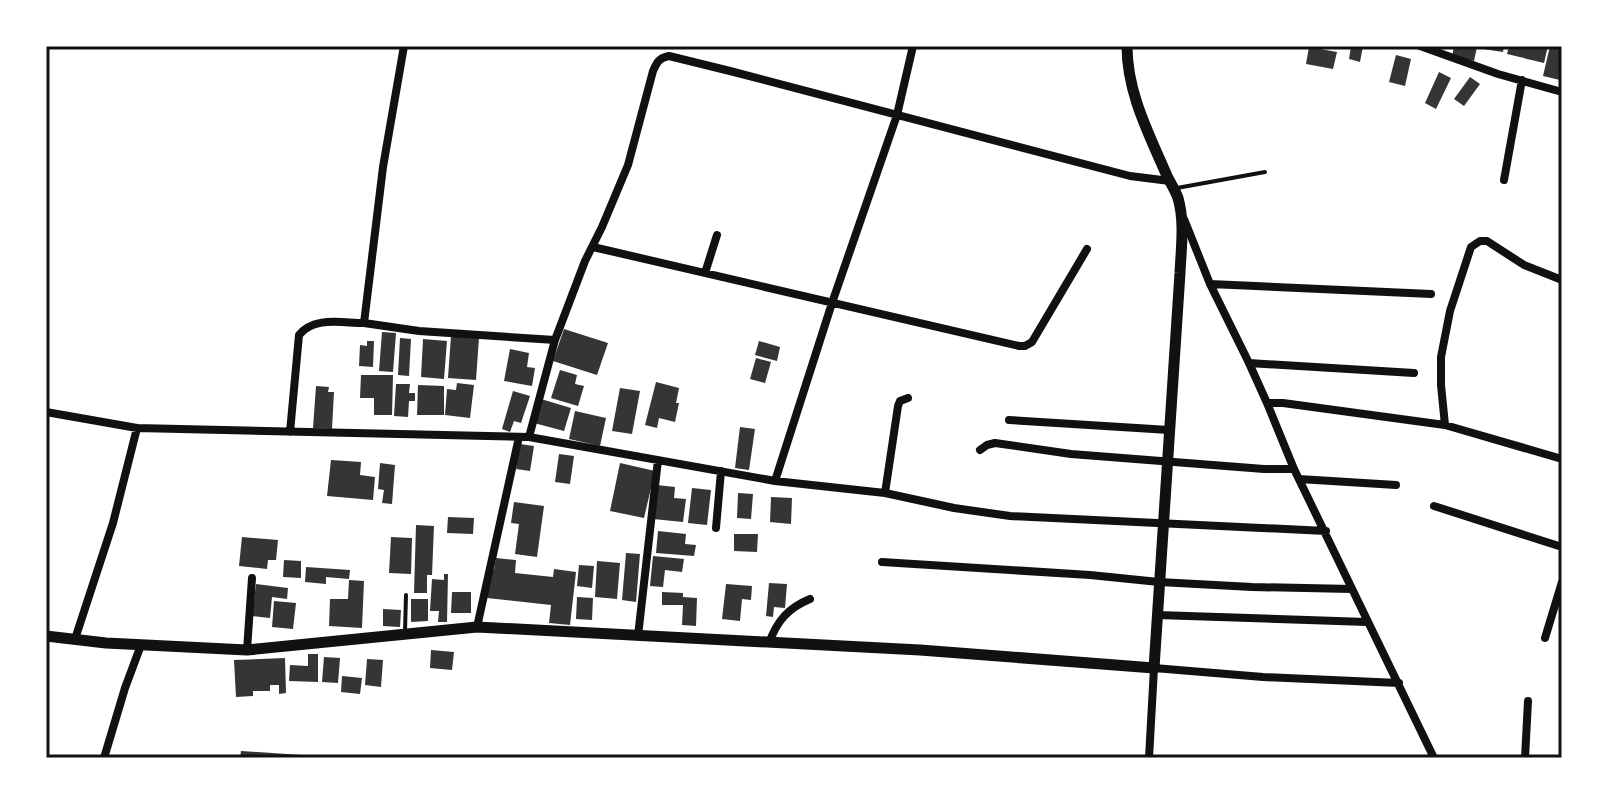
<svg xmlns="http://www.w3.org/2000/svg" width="1608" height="804" font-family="'Roboto Serif',serif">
<rect width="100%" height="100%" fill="#fff"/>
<path fill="#353535" d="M1351,46H1363L1360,62L1349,59Z
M1454,46L1477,47L1474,61L1452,57Z
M1484,46H1504L1503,52L1483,49Z
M1509,46H1548L1544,63L1507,54Z
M1550,46H1562V70L1560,80L1543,76Z
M1309,47L1337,52L1333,69L1306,64Z
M1396,55L1411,59L1405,86L1389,82Z
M1439,72L1451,78L1436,109L1425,103Z
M1470,77L1480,84L1464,106L1454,99Z
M564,329L608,343L597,375L553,361Z
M382,332L396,333L393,372L379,371Z
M451,336L479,338L476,380L448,378Z
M400,338L411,339L409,376L398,375Z
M423,339L447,341L444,379L421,377Z
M367,341H374L373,367L359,366L360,345L367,346Z
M759,341L780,347L777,361L755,355Z
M510,349L529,353L527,367L535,368L532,386L504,381Z
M756,358L771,362L765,383L750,379Z
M560,370L577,375L575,384L584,386L578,406L551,398Z
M361,375H393L392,415H374V398H360Z
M656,382L679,388L676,403H679L675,422L659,418L657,428L645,425Z
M457,383L474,385L470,418L445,415L447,389L456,390Z
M396,384H410L409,393H415V401H409L408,417L394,416Z
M418,385L444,386V415H417Z
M316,386L329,387L328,392H334L332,429L313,428Z
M620,388L640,391L632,434L612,431Z
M513,391L530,396L521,423L514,421L510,432L502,429Z
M541,399L571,408L564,431L534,423Z
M575,411L606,418L600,446L569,439Z
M740,427L755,429L749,470L735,468Z
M520,444L534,446L530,471L516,469Z
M559,454L574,456L570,484L555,482Z
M331,460L361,462L360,475L375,477L373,500L327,496Z
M380,463L395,465L392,504L382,503L384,490L378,489Z
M620,463L655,471L644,518L610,511Z
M657,485L675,487L674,498L686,499L683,522L653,519Z
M692,488L711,490L707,525L688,523Z
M738,493L753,494L751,519L737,518Z
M771,497L792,498L791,524L770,522Z
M514,502L544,506L537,557L515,554L519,524L511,523Z
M448,517L474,518L473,534L447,533Z
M416,525L434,526L432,575H427V593H414Z
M658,531L686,534L685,544L696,545L694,556L656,553Z
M734,534H758L757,552L734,551Z
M242,537L278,540L276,560H268L267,569L239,566Z
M391,537L412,538L411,574L389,573Z
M626,553L640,554L636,602L622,600Z
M653,556L684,559L682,572L665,570L663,587L650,586Z
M496,558L516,560L515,573L553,577L554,569L576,572L570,625L549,623L551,605L487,598L490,570H494Z
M284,560L301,561V578L283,577Z
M597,561L620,563L617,599L595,597Z
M579,565L594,566L592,588L577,586Z
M306,567L350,570L349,579L326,577V584L305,582Z
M444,574H448L447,622H438L439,611H430L432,579L444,580Z
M349,580L364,581L362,628L329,626L330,599H348Z
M769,583L787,584L785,608L774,607L773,617L766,616Z
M256,584L288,588L287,599L272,597L270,618L252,616Z
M726,584L752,586L751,600L742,599L740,621L722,619Z
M452,592H471V613H451Z
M662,592L683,593V597L697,598L696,626L682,625L683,605H662Z
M577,597L593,598L592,620L576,619Z
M411,599H428V621L411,622Z
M274,601L296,603L293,629L272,627Z
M383,609L401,610L400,627L383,626Z
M431,650L454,652L452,670L430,668Z
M308,654H318V682L289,681L290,665L308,666Z
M324,657L340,658L338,683L322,682Z
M285,658L286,693L279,694V685H270V691H253V696L236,697L234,660Z
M367,659L383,660L381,687L365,685Z
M342,676L362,678L360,694L341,692Z
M241,751L316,756V758H240Z"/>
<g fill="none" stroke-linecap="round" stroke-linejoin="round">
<path stroke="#111" stroke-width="4" d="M1177,188L1265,172
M405,631L406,595"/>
<path stroke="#111" stroke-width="8" d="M1420,46L1498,74L1562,92
M1504,180L1522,80
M1184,219L1210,284L1249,363L1267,403H1283L1445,425L1562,459
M593,247L1019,346H1025L1032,342L1087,249
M705,273L717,235
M1210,284L1431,294
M364,323L419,331L555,340
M1249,363L1414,373
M1267,403L1294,469L1434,758
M46,412L137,428L529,437L775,481L832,303L897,115L913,46
M1009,420L1169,430
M1445,425L1441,385V357L1450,311L1471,247L1480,241H1487L1524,265L1562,280
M290,432L299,335C314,316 342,323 364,323L383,167L404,46
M529,437L555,340L585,261L602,227L628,165L653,71C657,62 659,58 669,56L730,71L1130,176L1170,181
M980,450L987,445L995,443L1071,454L1264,469H1294
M1299,479L1396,485
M775,481L885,493L954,508L1010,516L1326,531
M885,493L898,406L900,401L908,398
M1434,506L1562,547
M716,528L721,471
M882,562L1090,575L1159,582L1252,587L1352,589
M1157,615L1367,622
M477,627L519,437
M638,636L658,460
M1545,638L1562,582
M75,639L113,523L137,428
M769,643C777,621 788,608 810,599
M247,650L252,578
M104,758L125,688L141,645
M1149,758L1154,668L1263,677L1399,683
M1525,758L1528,701"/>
<path stroke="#111" stroke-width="11" d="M46,636L106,643L247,650L477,627L920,650L1154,668L1180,273C1181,249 1185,222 1178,198C1175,190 1171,184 1167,176C1149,134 1127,93 1127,46"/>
</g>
<rect width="1608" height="804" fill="none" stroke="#ffffff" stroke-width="96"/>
<rect x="48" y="48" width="1512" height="708" fill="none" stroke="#111" stroke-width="3"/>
</svg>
